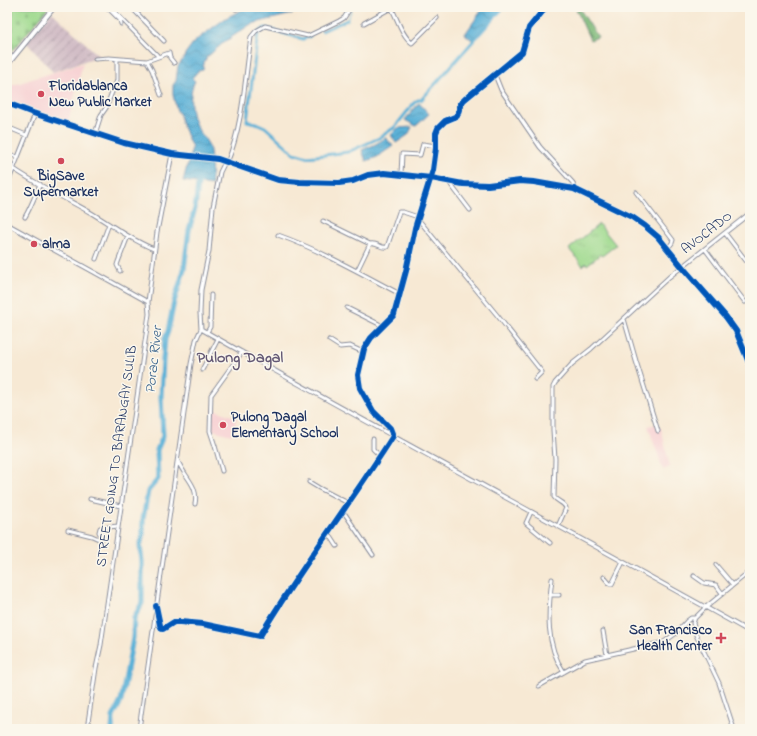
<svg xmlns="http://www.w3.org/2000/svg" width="757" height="736" font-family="'Indie Flower',sans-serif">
<defs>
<pattern id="industrial-furrows" width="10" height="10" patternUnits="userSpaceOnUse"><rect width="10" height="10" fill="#d2bdc6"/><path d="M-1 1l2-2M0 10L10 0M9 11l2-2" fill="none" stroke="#aa9aa4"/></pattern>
<pattern id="grass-tufts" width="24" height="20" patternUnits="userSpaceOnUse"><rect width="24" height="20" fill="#9dd98c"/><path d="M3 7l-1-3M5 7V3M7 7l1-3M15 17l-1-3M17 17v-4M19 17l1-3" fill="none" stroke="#87bb7b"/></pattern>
<pattern id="forest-firs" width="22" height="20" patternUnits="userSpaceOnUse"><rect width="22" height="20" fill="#7eb978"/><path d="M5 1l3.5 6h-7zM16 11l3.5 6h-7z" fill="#669766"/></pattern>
<pattern id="cemetery-stones" width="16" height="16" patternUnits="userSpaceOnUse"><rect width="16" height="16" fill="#9dd98c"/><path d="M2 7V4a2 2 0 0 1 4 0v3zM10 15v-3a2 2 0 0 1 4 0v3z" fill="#87bb7b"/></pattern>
<pattern id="water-waves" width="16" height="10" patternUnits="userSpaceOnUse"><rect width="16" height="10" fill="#5bb1d7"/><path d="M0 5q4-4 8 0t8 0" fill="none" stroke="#4a90b2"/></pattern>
</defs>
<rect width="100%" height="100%" fill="#fbf7ec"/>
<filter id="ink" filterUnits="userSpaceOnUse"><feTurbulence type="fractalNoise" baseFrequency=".025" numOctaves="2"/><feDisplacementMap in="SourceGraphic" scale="8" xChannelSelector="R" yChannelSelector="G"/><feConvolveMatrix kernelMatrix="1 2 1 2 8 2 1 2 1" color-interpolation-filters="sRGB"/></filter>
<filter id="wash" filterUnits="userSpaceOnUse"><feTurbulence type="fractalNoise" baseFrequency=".012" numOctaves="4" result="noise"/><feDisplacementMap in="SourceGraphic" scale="16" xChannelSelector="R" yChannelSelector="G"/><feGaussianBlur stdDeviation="0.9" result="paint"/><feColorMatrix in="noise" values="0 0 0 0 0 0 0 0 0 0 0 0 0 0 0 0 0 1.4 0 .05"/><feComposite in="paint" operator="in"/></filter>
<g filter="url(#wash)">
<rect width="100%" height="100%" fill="#f7e9d4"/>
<path fill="#f7cfd2" d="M83,63L68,122L7,100V87Z
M213,409L237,418L231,435L212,430Z
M657,424L659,428H661L670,467L663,470L648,426Z"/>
<path fill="url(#industrial-furrows)" d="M52,12L99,56L53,72L26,42Z"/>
<path fill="url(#grass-tufts)" stroke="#5c8475" d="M599,224L616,245L602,256L601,254L587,265L586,263L583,266L569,249Z"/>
<path fill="url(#forest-firs)" stroke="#4c746b" d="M579,8L598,37L590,40L576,9Z"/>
<path fill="url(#cemetery-stones)" stroke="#5c8475" d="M7,7H49L7,57Z"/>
<path fill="url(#water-waves)" stroke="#3b709a" d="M248,7H301L292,14L251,24L223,43L207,57L204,62L203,70L198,71L192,78L195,81C188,94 190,116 198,129C202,136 209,142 210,151C212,162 211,174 212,185L183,181L192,148L181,122L180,115L177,111L173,95V85L176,81L178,66L184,58L185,54L193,43L200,37L226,18Z
M484,7H503L472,40L465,34Z
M419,103L429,114L416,126L405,120Z
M412,127L408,135L396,143L391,135L398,128Z
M386,138L393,146L377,157L366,161L362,150L374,145Z"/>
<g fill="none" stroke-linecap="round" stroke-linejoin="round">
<path stroke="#5bb1d7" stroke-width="1" d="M347,20L353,7"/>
<path stroke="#5bb1d7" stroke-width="3" d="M322,31L347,20
M310,36L303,39L265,28L258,33L247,121L256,123L265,127L294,153L307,157L324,155L348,152L379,138L395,127L414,103L418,100H421C449,69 476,37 504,7"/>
<path stroke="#5bb1d7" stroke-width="5" d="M112,729L113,717L121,701L125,681L133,638L134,618L142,603V561L140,546L143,535V519L148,491L158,479L157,450L163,436L161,397L163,359L165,339L168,331L174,302L184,270L189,230L195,208L199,177"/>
</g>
</g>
<g filter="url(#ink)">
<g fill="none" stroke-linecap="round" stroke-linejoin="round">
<defs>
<path id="minor" d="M107,7L120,20L121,24
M110,7L157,55
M131,7L164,41
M236,7V9
M391,7C397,18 402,36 412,43L437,18
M364,23L391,8
M95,59L109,58L147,61L169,53L170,58L174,63
M147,61L152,70L161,95
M495,75L501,90L540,147L573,183L574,189
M7,103L33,113L124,143L172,154L218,159L278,180L300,182L339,183L353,181L368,175L384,173L431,178L463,184L488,185L520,181L534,182L574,189L632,217L645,226L658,237L684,269L726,317L736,331L750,365
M7,127L26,135
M95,134L101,115L106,108L112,92L114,89L117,80V59
M7,153L17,157
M227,163C243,125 245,78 251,37L256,31L265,26L308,36L339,21L344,18L351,7
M14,169C39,186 67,199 93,214C113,226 133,241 154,249
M401,174L402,154L420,155L423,144L436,146
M448,181L470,210
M7,185L35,114
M636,192L673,240L672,243L668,248
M25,217C31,207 35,196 40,184
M418,219L497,315L542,372L535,379
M323,221L370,244L357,271
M7,224L148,302
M725,233L747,262L750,264
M278,235C320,250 360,273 400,294
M370,244C377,242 381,249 387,247L399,212H403L418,217
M705,249L745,302
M96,259L109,224
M120,271L117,265L118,262L128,236
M347,308L383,326
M624,319L636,361L658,431
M201,329C383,433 568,530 750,632
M207,332L210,327L211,295
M329,340L340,347L350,346L363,352
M202,370L218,339
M373,439V449L380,456
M178,461C184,477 199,485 195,504
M222,471L215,446L210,431L211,395L242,352
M309,482L319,488L348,503
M90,499L121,506
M343,511L373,555
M531,512L526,523L550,543
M558,526L566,508C564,502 557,502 554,497L555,459L553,430V387L555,383L572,364L591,349L669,277L750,213
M68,530L92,536L101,540L102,538L99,532L100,528L118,526
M328,532L337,546
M716,565L733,585
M694,576L704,583L716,585L722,593
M604,577L610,584H612L623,562
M552,579C548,611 545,645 564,672
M550,595H559
M156,606L160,625L162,629H163L174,622H180L203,624L260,636C301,567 350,504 393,436L390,428L373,411L360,388L358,375L364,349L371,338L394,315L406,271L415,228L433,170L436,148V133L438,128L445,121L457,116L461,103L465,99L522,52L529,28L546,7
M603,631L607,655
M539,686L585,660L664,642L675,634L687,621L691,618H695
M87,729L96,668L101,645L149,314L148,302L157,232L172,154
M139,729L191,364L196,340L201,329L200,313L201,290L209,251L213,207L220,172L225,162
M734,729L719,683L696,635L693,623L695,618L705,608L750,571"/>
<path id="major" d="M7,65L54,7"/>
</defs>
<use href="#minor" stroke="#898c99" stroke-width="5"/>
<use href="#major" stroke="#898c99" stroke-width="6"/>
<use href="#minor" stroke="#fff" stroke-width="3"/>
<use href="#major" stroke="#fff" stroke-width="4"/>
<defs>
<path id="cycleway" d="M7,103L33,113L124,143L172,154L218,159L278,180L300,182L339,183L353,181L368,175L384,173L431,178L463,184L488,185L520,181L534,182L574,189L632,217L645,226L658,237L684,269L726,317L736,331L750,365
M156,606L160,625L162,629H163L174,622H180L203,624L260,636C301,567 350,504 393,436L390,428L373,411L360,388L358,375L364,349L371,338L394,315L406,271L415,228L433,170L436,148V133L438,128L445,121L457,116L461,103L465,99L522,52L529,28L546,7"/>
</defs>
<use href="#cycleway" stroke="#fbf7ec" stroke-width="8"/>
<use href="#cycleway" stroke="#0057b8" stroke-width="6"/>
</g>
</g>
<g fill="#d1495b" stroke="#fbf7ec" stroke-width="1.5">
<circle cx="41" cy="94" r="4"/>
<circle cx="61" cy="161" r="4"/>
<circle cx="34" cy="244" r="4"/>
<circle cx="223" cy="425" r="4"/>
<path d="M719 632h4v4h4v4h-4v4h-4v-4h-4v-4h4z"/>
</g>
<g text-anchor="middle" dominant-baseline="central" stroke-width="3" stroke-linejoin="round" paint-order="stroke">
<g font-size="14" font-weight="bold" fill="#1b2f5e" stroke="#fbf7ec" text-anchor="start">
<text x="49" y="86">Floridablanca<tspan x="49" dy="16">New Public Market</tspan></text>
<text x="61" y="176" text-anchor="middle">BigSave<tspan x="61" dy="16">Supermarket</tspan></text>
<text x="42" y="244">alma</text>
<text x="231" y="417">Pulong Dagal<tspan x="231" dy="16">Elementary School</tspan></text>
<text x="712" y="630" text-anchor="end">San Francisco<tspan x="712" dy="16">Health Center</tspan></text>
</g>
<g font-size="14" fill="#1b2f5e" stroke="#fbf7ec">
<text transform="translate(707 233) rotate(-38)">AVOCADO</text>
<text transform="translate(117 456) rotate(-82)">STREET GOING TO BARANGAY SULIB</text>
</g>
<g font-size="15" font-style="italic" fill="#315c88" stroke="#fbf7ec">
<text transform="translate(154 360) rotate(-84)">Porac River</text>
</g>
<g font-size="16" font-weight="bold" fill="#645975" stroke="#fbf7ec">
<text x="240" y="358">Pulong Dagal</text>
</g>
</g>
<rect width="757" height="736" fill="none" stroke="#fbf7ec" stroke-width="24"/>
</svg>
